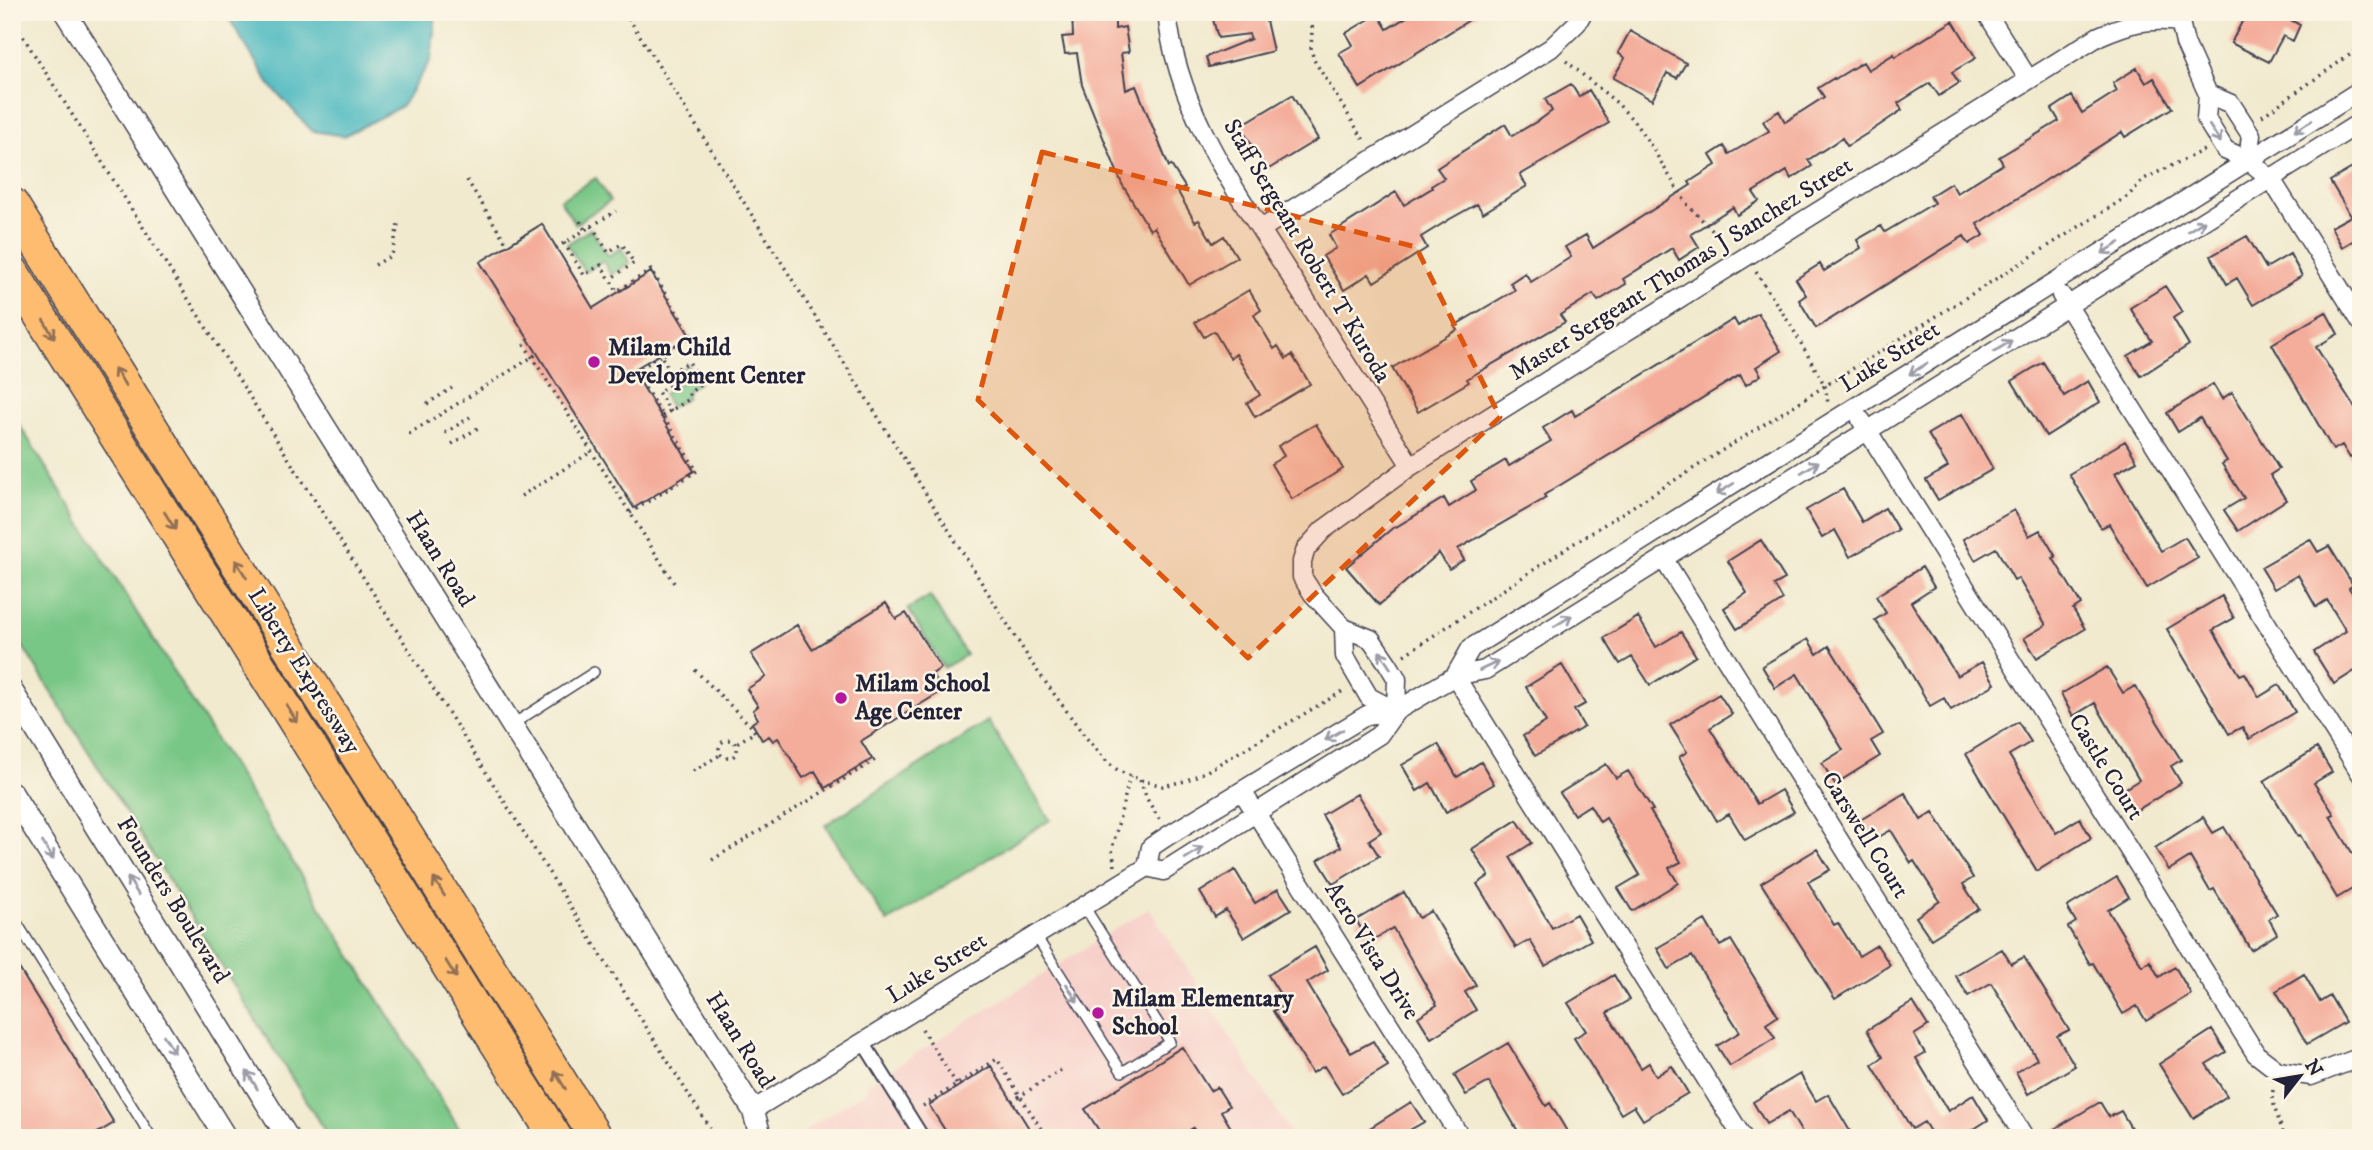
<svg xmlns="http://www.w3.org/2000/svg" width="2373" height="1150" font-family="'IM FELL DW Pica',serif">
<rect width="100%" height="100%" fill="#fcf5e5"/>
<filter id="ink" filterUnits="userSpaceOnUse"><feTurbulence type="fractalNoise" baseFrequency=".0143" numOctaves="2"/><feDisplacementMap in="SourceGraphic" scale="14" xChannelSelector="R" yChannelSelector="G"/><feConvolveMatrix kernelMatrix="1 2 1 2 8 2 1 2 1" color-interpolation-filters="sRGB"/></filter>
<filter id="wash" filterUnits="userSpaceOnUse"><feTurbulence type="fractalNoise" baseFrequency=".00686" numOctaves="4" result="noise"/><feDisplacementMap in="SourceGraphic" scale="28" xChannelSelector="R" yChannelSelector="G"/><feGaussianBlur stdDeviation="1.57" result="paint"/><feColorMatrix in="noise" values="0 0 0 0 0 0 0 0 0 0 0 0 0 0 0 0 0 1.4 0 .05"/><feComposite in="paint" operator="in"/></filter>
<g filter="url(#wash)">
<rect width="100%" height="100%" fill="#f1eacf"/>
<path fill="#f7d0ca" d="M1149,908L1294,1138H800L810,1126L868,1090L866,1085Z"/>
<path fill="#79c786" stroke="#4e7460" stroke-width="2" d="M596,178L610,201L575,224L560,200Z
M591,229L608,256L621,248L630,263L611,275L603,261L585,272L567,244Z
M688,365L699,383L688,390L686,398L671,407L663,394L680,383L675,374Z
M12,413L465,1138H329L12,629Z
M930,596L966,655L944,668L908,609Z
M988,721L1050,820L887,922L825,825Z"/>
<path fill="#49b8bf" stroke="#366d7d" stroke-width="2" d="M225,12H436L431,60L402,106L344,136L312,131L270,85Z"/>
<g id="blocks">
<path fill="#f4ad9b" d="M1072,12H1115V29L1125,27L1129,52L1121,53L1126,90L1136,86L1169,167L1171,165L1185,187L1178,192L1195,222L1199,220L1213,243L1224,236L1237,257L1189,285L1154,227L1150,230L1122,184L1082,85L1077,53L1065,54L1062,37L1073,36Z
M1211,12H1264L1273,51L1209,67L1206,57L1251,39L1249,34L1218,38Z
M1415,12H1482L1360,88L1339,53L1353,45L1346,33L1378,14L1387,29Z
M2247,12H2276L2300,25L2293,41L2283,36L2269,62L2231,43Z
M1953,21L1976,58L1952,72L1959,83L1939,96L1930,83L1898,103L1902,110L1868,133L1847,146L1842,138L1808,160L1812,166L1791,179L1787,171L1753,192L1759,201L1737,215L1733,207L1691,234L1699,247L1679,260L1672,248L1623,279L1626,284L1598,301L1593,294L1560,315L1565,322L1467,379L1469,382L1418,412L1392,368L1457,330L1454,326L1515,290L1510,283L1525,273L1531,282L1571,257L1565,247L1586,235L1593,248L1691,185L1689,182L1716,165L1710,155L1724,146L1729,154L1769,131L1763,121L1779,111L1785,122L1824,97L1818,88L1834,78L1835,79L1863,62L1868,70L1894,54L1895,57Z
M1630,31L1686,63L1677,78L1667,73L1652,100L1613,78L1625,58L1618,53Z
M2137,68L2146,83L2154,78L2172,108L2125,137L2122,132L1977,224L1984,235L1969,244L1964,236L1816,328L1799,300L1806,295L1796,279L1820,264L1824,271L1861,248L1857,240L1881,226L1885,232L1934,203L1930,196L1951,183L1957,193L2003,164L1999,157L2059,121L2052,109L2072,96L2082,113L2117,91L2113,83Z
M1571,84L1579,97L1589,90L1609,123L1520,175L1527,186L1483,213L1477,204L1450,219L1421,237L1427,248L1374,282L1369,274L1344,290L1323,256L1336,248L1329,235L1396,192L1404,205L1432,188L1431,186L1444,178L1437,168L1505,124L1512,136L1541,119L1552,111L1545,99Z
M1292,95L1318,139L1267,170L1240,126Z
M2361,163V236L2342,247L2331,227L2351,216L2330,181Z
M542,224L593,308L651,272L690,336L633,370L694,471L634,508L480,262Z
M2247,236L2266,268L2290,254L2302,276L2253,305L2237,278L2227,284L2211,256Z
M2165,286L2182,312L2173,318L2189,345L2141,376L2128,356L2152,341L2130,308Z
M1249,290L1261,310L1254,315L1274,349L1278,346L1286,359L1292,355L1310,384L1255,417L1247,403L1260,395L1236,354L1230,358L1214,331L1204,337L1195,322Z
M2326,312L2338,334L2316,347L2361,417V452L2350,458L2342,445L2333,450L2272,344Z
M1758,313L1781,351L1756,367L1761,375L1746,385L1740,375L1544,495L1546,498L1458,549L1464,560L1449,569L1439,553L1379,605L1346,567L1395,526L1396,527L1444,498L1449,507L1476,490L1471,481L1506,460L1509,466L1551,441L1543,428L1572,410L1575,416L1734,319L1738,326Z
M2043,362L2064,396L2088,381L2100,402L2046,436L2012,381Z
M2213,384L2222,399L2232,392L2279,469L2270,475L2286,500L2238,531L2224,510L2244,498L2222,464L2227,461L2200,418L2178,432L2167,413Z
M1962,414L1993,469L1938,500L1926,480L1948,467L1928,434Z
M1316,424L1343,469L1292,499L1271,464L1284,456L1278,446Z
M2125,441L2137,461L2115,473L2161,551L2185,537L2198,558L2147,588L2109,524L2101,528L2069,474Z
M1843,489L1862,522L1885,508L1898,530L1850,557L1835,530L1822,538L1806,510Z
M2014,510L2029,536L2040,530L2056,557L2053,558L2081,604L2073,609L2085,629L2037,658L2024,638L2046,625L2018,578L2014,580L1996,548L1975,560L1963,539Z
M2310,539L2318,552L2329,546L2353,585L2349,588L2361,606V667L2334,684L2314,652L2346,631L2327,600L2316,607L2298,575L2274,589L2261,567Z
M1761,540L1785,579L1774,585L1783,600L1737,629L1724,608L1747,593L1728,561Z
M1922,567L1934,587L1911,602L1957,676L1982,662L1995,684L1951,710L1944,698L1930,706L1901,656L1875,620L1886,613L1876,596Z
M2222,596L2234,618L2213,630L2240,675L2245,673L2259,697L2279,685L2295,712L2249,739L2242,727L2229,734L2167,629Z
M886,603L896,619L906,613L941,668L932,674L942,691L861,741L872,759L825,788L815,771L803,778L778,738L773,741L769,736L762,740L752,723L758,719L753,710L758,706L747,689L766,677L751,654L797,625L812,649Z
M1638,617L1656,647L1681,632L1696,656L1650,685L1632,657L1620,664L1604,638Z
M1808,639L1817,654L1829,646L1883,734L1871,741L1880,756L1835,784L1822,763L1843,750L1797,674L1775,688L1762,666Z
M1562,665L1585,704L1574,710L1584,727L1535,756L1523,736L1546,722L1526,687Z
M2107,667L2123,693L2135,686L2181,760L2171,766L2181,783L2134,812L2121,791L2139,780L2095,703L2073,716L2061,694Z
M1719,694L1732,714L1710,728L1757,804L1781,790L1794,812L1745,840L1729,814L1717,821L1679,757L1687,752L1670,725Z
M2018,722L2031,742L2009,755L2056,833L2080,818L2091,838L2037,871L1966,754Z
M1438,744L1457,777L1481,762L1494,784L1446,812L1430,783L1417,791L1402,765Z
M2317,748L2332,772L2314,783L2334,814L2330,816L2354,856L2361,852V884L2337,898L2300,835L2298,836L2264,781Z
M1606,764L1616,778L1628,771L1653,810L1650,811L1681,862L1669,868L1678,883L1632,911L1618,888L1640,875L1606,818L1600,822L1590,805L1574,815L1560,793Z
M1905,793L1921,820L1933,812L1973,878L1963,884L1979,909L1931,939L1916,917L1940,901L1914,861L1911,863L1891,830L1870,842L1857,822Z
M1357,794L1381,832L1369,840L1379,856L1333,884L1318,860L1341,847L1322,815Z
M2203,817L2213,833L2224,827L2277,914L2269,919L2277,934L2251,950L2214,889L2210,891L2190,857L2169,870L2155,848Z
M1517,820L1532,843L1510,857L1552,928L1576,914L1591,940L1545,966L1530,940L1516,948L1477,884L1489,876L1472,849Z
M1817,849L1830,870L1808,882L1834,925L1838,923L1859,956L1877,945L1890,965L1835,999L1761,883Z
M1235,870L1255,903L1278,889L1291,909L1244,938L1226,910L1215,917L1200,892Z
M2117,877L2129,897L2108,910L2142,966L2150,961L2159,977L2175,967L2191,994L2146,1021L2137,1006L2123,1014L2093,963L2090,964L2068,927L2076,922L2067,907Z
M1404,892L1419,918L1431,911L1476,985L1465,992L1476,1010L1431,1038L1418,1017L1437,1005L1393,928L1369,942L1356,920Z
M1705,920L1720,946L1731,940L1778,1016L1766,1024L1775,1038L1730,1066L1717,1046L1740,1032L1692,956L1669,969L1657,948Z
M1315,947L1328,970L1307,983L1332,1024L1351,1053L1373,1041L1388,1066L1342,1094L1324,1066L1312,1073L1273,1011L1286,1004L1268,975Z
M2002,949L2011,964L2024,957L2069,1030L2057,1036L2075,1066L2028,1094L2016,1072L2037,1059L2011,1015L1991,983L1968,996L1956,976Z
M12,957L114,1123L89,1138H12Z
M2304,974L2320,1002L2330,996L2345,1022L2307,1044L2276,991Z
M1614,975L1629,1000L1607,1013L1641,1068L1649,1063L1656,1076L1672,1066L1688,1093L1643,1120L1634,1106L1621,1114L1574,1038L1586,1031L1568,1003Z
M1913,1002L1928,1026L1914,1035L1925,1053L1916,1058L1948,1111L1973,1095L1988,1120L1960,1138H1934L1924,1122L1912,1129L1872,1065L1883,1057L1867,1030Z
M2212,1030L2226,1052L2206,1064L2227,1096L2193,1118L2159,1064Z
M1508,1043L1546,1106L1550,1103L1571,1138H1522L1489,1082L1466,1095L1454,1075Z
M1182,1047L1210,1091L1217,1087L1229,1106L1221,1111L1237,1138H1199L1193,1128L1178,1138H1104L1085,1109Z
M991,1066L1012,1101L1035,1138H950L929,1105Z
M1800,1074L1816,1101L1828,1094L1854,1138H1805L1789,1111L1766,1124L1753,1102Z
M1411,1102L1424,1122L1410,1130L1414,1138H1354Z
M2100,1102L2109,1117L2121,1111L2137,1138H2039Z"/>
</g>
</g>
<g filter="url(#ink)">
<use href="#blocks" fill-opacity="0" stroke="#414051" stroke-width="2"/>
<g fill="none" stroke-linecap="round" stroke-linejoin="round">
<defs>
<path id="service" d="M513,724L594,672
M12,915L152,1138
M1036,936L1122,1072L1170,1042L1084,906"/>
<path id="pedestrian" d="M863,1042L923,1138"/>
<path id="minor" d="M1167,12C1176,109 1237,192 1288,272C1329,337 1370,401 1411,466
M1986,12L2029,80
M2181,12L2180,22L2185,43L2208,94L2206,119L2225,150L2248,160L2271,179L2361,322
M2208,94L2231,104L2251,135L2248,160
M1261,229L1551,48L1577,23L1583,12
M2061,295L2361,774
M1861,420L2256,1054L2278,1071L2311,1076L2361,1057
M1663,558L2025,1138
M1344,628L1345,656L1369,697L1396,711
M1455,676L1471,648L2361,90
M1455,676L1743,1138
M1396,711L1397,679L1388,664L1371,639L1344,628L1313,594L1302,577V561L1306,549L1323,530L1411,466L2099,36C2129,23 2146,18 2180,22
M1242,791L1461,1138
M1147,867L1164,871L1379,735L1396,711
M753,1110L1144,869L1147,867L1151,847L1169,835L1367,715L1396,711L1455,676L1485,670L2361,122"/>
<path id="tertiary" d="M65,12L753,1110L761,1138
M12,691L288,1138
M12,793L226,1138"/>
<path id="motorway" d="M12,204L596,1138
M12,271L556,1138"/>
</defs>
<use href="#service" stroke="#414051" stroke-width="12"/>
<use href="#pedestrian" stroke="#414051" stroke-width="16"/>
<use href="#minor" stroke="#414051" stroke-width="21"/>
<use href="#tertiary" stroke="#414051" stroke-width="24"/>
<use href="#motorway" stroke="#414051" stroke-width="35"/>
<path stroke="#414051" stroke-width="3.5" stroke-dasharray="2 5" stroke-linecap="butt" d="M625,12L1033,665L1084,735L1108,763L1119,771L1140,780L1163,786L1185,781L1207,771L1343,691
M1313,12L1311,49L1314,60L1365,142
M12,19L716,1138
M1566,61L1617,103L1632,119L1648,141L1686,203L1727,246
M2262,116L2361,47
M467,180L505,241
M580,221L585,230
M592,226L608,252L622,244L634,263L610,279
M564,243L584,275L601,265L617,291L651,270L692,337L661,356L671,372
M556,248L616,211
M375,265L392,255L398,224
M1756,272L1793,329L1825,386L1828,403
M524,344L674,583
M427,404L452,388
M671,412L658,392L676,381L671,372L689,362L702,384L717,374
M662,416L688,400L690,392L702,384
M445,433L470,417
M409,434L537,354
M452,444L478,428
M521,496L591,452
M630,513L697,471L635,372L660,356
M1404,655L1573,544L2128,196L2144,179L2204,150
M695,670L750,725L755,732L735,744
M719 749a9 9 0 1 1 18 0a9 9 0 1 1-18 0Z
M693,771L720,755
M1140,780L1147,799L1159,819
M712,860L875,760
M1115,866L1112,849L1130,776
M922,1029L957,1085
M2273,1090C2271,1107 2281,1121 2284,1138
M1012,1101L1061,1070
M923,1106L997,1059L1043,1132L1035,1137"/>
<use href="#service" stroke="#fff" stroke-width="9"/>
<use href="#pedestrian" stroke="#fff" stroke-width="12"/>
<use href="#minor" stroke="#fff" stroke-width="18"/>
<use href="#tertiary" stroke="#fff" stroke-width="21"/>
<use href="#motorway" stroke="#fdbc70" stroke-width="32"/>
</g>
<defs><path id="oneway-shaft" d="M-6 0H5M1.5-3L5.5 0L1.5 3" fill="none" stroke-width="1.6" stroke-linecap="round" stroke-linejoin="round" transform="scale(1.75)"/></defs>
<g stroke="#9c9ca7">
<use href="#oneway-shaft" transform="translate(2303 126) rotate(148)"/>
<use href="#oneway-shaft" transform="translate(2215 134) rotate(57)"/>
<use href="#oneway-shaft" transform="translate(2196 226) rotate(-32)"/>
<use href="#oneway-shaft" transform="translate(2111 248) rotate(148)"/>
<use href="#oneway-shaft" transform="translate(2003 346) rotate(-32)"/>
<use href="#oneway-shaft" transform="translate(1918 369) rotate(148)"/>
<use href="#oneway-shaft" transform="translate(1810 467) rotate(-32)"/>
<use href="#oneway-shaft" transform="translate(1725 489) rotate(148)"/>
<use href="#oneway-shaft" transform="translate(1563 621) rotate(-32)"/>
<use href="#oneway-shaft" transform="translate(1385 660) rotate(-123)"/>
<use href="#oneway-shaft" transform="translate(1489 666) rotate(-25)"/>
<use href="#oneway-shaft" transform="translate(1334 735) rotate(149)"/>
<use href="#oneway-shaft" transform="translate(48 851) rotate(58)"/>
<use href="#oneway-shaft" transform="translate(1194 853) rotate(-32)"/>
<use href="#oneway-shaft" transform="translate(133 886) rotate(-122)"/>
<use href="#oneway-shaft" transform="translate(1072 993) rotate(58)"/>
<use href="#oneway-shaft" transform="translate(169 1044) rotate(58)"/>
<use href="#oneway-shaft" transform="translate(252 1080) rotate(-121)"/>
</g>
<g stroke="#906f56">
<use href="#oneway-shaft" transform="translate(49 329) rotate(58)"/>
<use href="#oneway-shaft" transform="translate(120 377) rotate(-122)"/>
<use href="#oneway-shaft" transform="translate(170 521) rotate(58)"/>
<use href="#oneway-shaft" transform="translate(241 569) rotate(-122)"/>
<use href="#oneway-shaft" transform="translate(292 714) rotate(58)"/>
<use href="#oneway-shaft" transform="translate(439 887) rotate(-122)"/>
<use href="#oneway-shaft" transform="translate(451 969) rotate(58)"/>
<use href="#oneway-shaft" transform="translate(560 1080) rotate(-122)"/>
</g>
</g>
<path fill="#de560e" fill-opacity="0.2" stroke="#de560e" stroke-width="5" stroke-dasharray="14 9" stroke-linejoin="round" d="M1042,152L1416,247L1500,417L1248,658L978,400Z"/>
<g fill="#b5179e" stroke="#fcf5e5" stroke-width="2.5">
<circle cx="594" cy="362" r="7"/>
<circle cx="841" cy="698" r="7"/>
<circle cx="1098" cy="1013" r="7"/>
</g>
<g text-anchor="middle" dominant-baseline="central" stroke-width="5" stroke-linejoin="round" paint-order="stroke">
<g font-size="24" fill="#22223b" stroke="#fcf5e5">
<text transform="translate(1307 251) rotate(59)">Staff Sergeant Robert T Kuroda</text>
<text transform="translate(1681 269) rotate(-32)">Master Sergeant Thomas J Sanchez Street</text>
<text transform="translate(1890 357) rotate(-32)">Luke Street</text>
<text transform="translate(440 559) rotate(58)">Haan Road</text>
<text transform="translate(304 671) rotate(58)">Liberty Expressway</text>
<text transform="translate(2106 767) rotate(58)">Castle Court</text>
<text transform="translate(1865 835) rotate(58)">Carswell Court</text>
<text transform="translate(173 900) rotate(58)">Founders Boulevard</text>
<text transform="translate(1372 951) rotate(58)">Aero Vista Drive</text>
<text transform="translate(937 968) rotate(-32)">Luke Street</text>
<text transform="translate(740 1040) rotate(58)">Haan Road</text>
</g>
<g font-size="24" font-weight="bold" fill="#22223b" stroke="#fcf5e5" text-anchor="start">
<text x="608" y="348">Milam Child<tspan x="608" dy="28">Development Center</tspan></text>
<text x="855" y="684">Milam School<tspan x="855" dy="28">Age Center</tspan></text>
<text x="1112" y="999">Milam Elementary<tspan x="1112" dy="28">School</tspan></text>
</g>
</g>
<rect width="2373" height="1150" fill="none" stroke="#fcf5e5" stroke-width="42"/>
<g transform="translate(2300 1076) rotate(59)" stroke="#fcf5e5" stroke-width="5" paint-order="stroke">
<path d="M0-5L12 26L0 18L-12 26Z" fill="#22223b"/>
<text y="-10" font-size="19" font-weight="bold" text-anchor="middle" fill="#22223b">N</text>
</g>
</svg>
